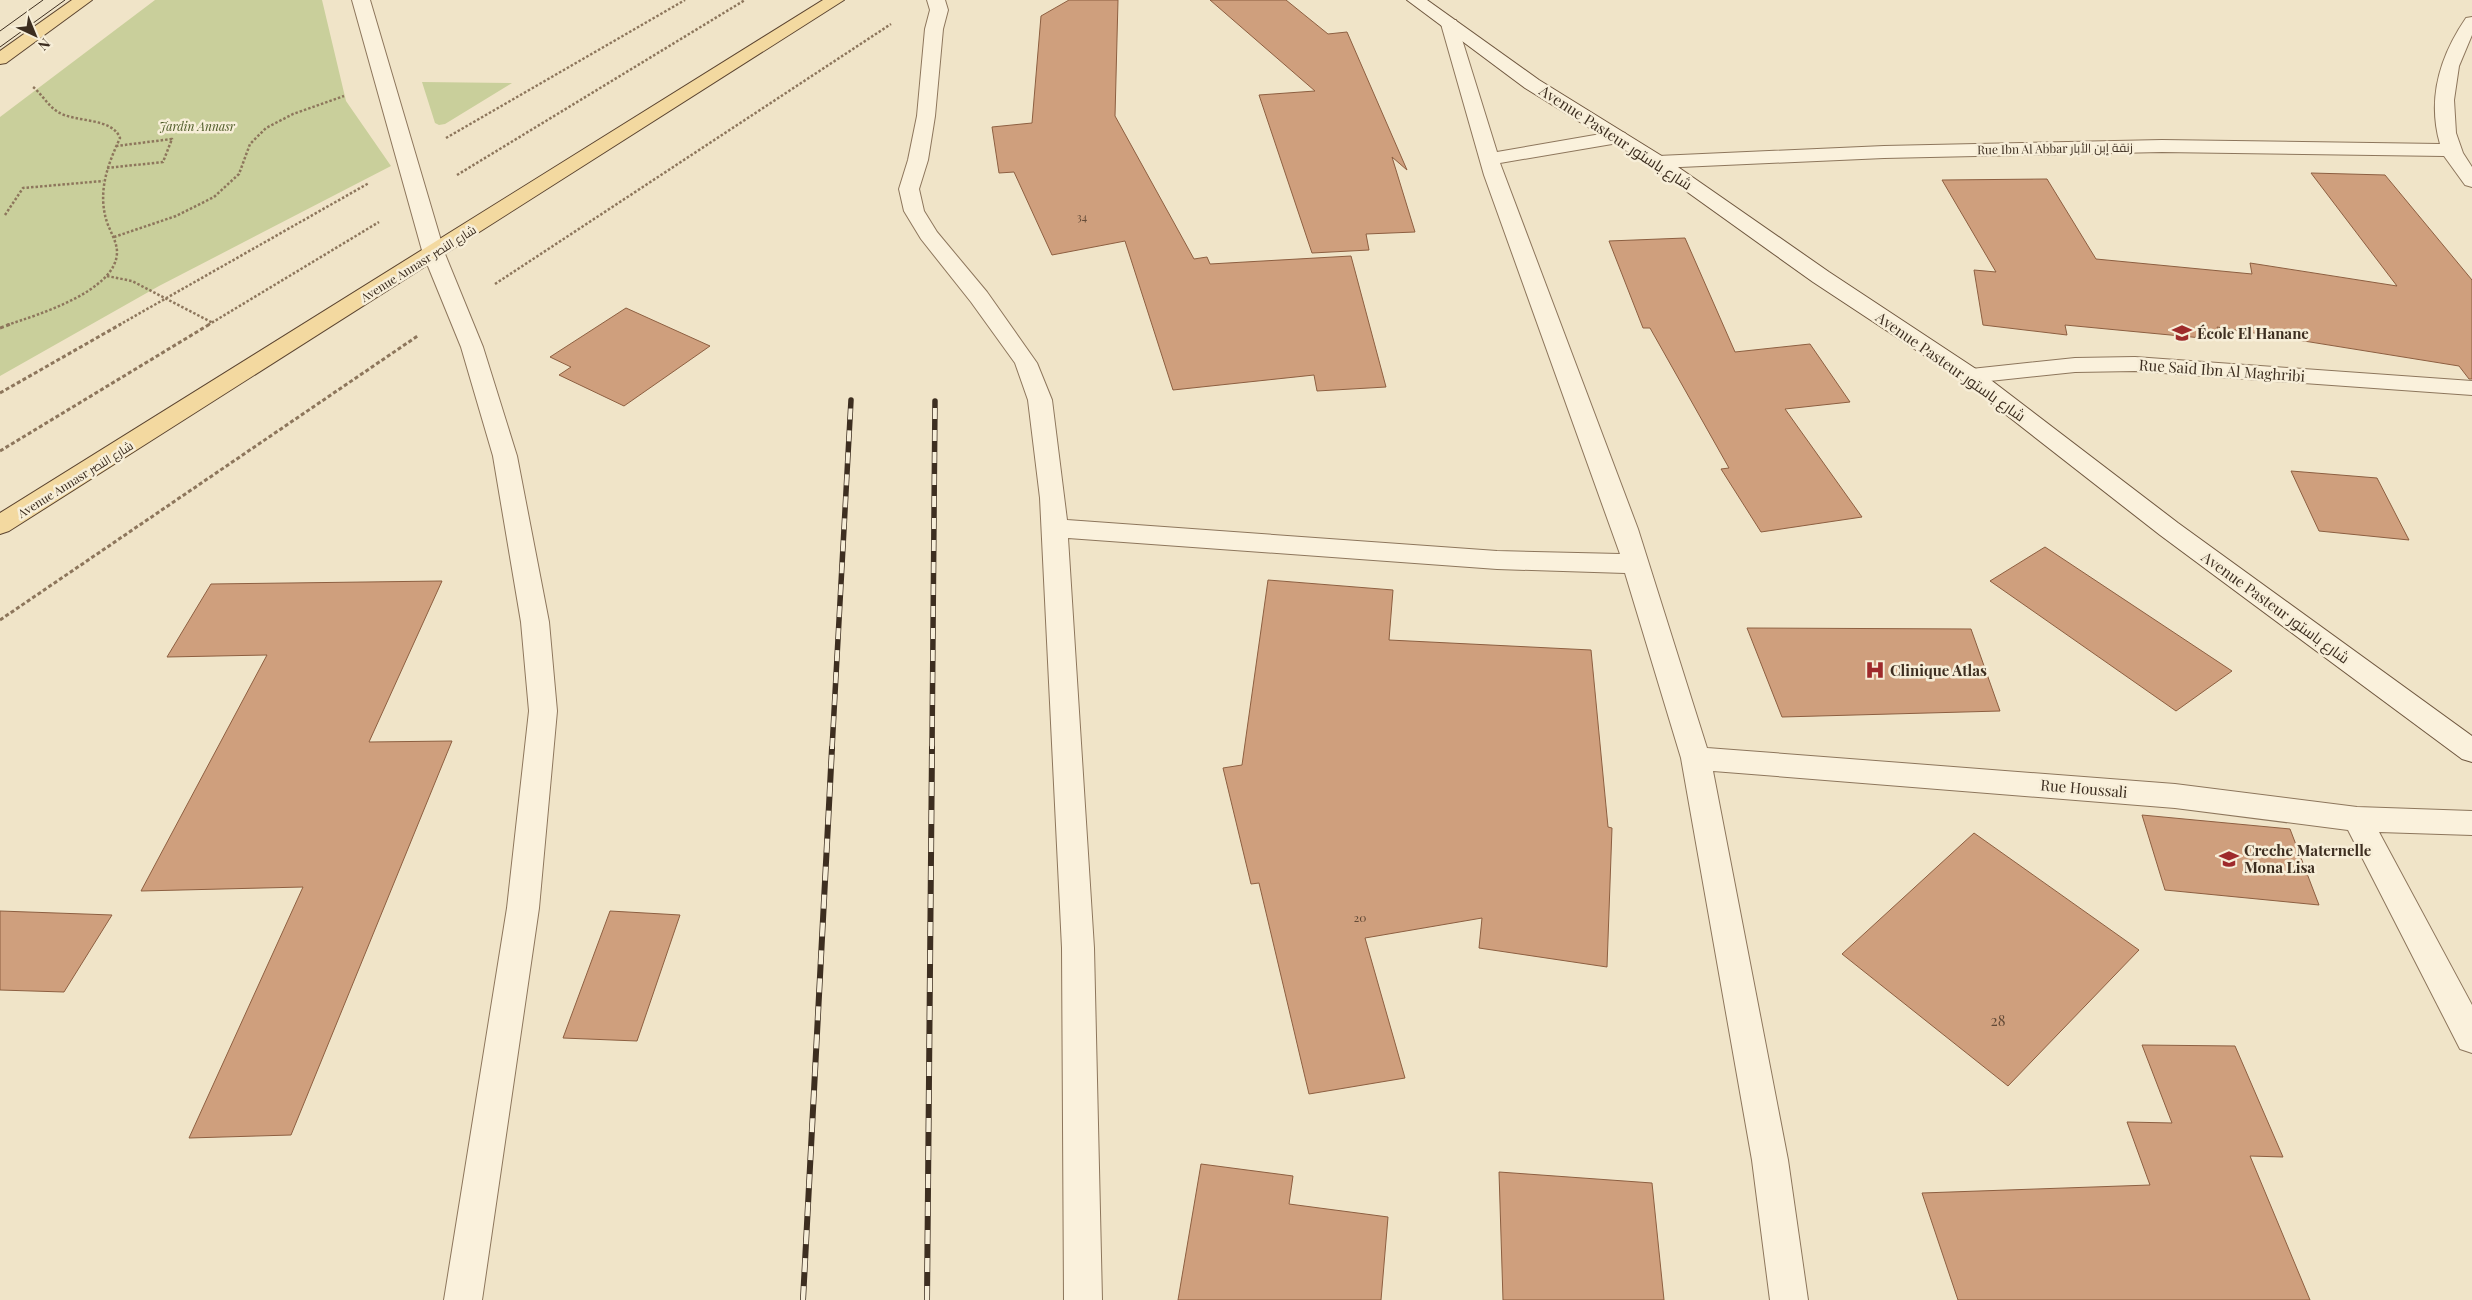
<svg xmlns="http://www.w3.org/2000/svg" width="2472" height="1300" font-family="'Playfair Display',Cairo,serif">
<rect width="100%" height="100%" fill="#f0e4c8"/>
<path fill="#c9cf9b" d="M155,0H322L346,101L391,166L159,286L0,376V117Z
M422,82L512,83L445,124L439,125L435,123Z"/>
<path fill="#cf9f7d" stroke="#8d5f41" d="M1069,0H1118L1115,116L1194,259L1207,257L1210,264L1351,256L1386,387L1317,391L1314,375L1173,390L1125,241L1052,255L1014,172L999,173L992,127L1032,123L1041,16Z
M1210,0H1286L1328,34L1347,32L1407,170L1392,157L1415,232L1366,234L1369,250L1312,253L1259,95L1315,91Z
M2311,173L2385,175L2472,280V379H2469L2459,366L2217,327L2223,340L2065,325L2067,335L1983,325L1974,270L1996,272L1942,180L2047,179L2096,259L2252,274L2250,263L2397,286Z
M1685,238L1735,352L1810,344L1850,402L1785,409L1862,517L1761,532L1721,469L1729,468L1650,328H1643L1609,241Z
M626,308L710,346L624,406L559,375L571,367L550,357Z
M2291,471L2377,478L2409,540L2319,531Z
M2045,547L2232,671L2176,711L1990,581Z
M1268,580L1393,590L1389,640L1591,650L1608,827L1612,828L1607,967L1479,948L1482,918L1365,938L1405,1078L1309,1094L1259,883L1251,884L1223,768L1242,765Z
M442,581L369,742L452,741L291,1135L189,1138L303,887L141,891L267,655L167,657L211,584Z
M1747,628L1971,629L2000,711L1782,717Z
M2142,815L2290,829L2319,905L2165,890Z
M1974,833L2139,950L2008,1086L1842,954Z
M0,911L112,915L64,992L0,990Z
M610,911L680,915L637,1041L563,1038Z
M2142,1045L2235,1046L2283,1157L2250,1156L2310,1300H1958L1922,1193L2150,1185L2127,1122L2172,1123Z
M1201,1164L1293,1176L1289,1204L1388,1217L1381,1300H1178Z
M1499,1172L1652,1183L1664,1300H1503Z"/>
<g fill="none" stroke-linecap="round" stroke-linejoin="round">
<defs>
<path id="street" d="M352,0H370L445,254L483,347L517,456L549,622L557,711L539,908L482,1300H444L507,908L529,711L521,622L493,456L461,347L423,254Z
M927,0H945L948,10L943,29L935,116L928,160L919,189L924,211L937,232L987,292L1037,363L1052,400L1067,520L1497,551L1620,554L1484,175L1441,24L1444,20H1456L1497,152L1618,131L1625,133L1628,137L1625,141L1618,143L1500,163L1638,529L1707,748L2175,784L2357,807L2472,811V835L2379,832L2472,1005V1053L2460,1049L2348,830L2175,808L1713,771L1788,1160L1808,1300H1770L1752,1160L1681,758L1625,573L1497,569L1068,538L1094,948L1102,1300H1064L1062,948L1040,498L1028,400L1015,363L971,302L921,239L904,211L899,189L908,160L917,116L925,29L930,10Z
M2472,17V35L2459,66L2454,100L2456,133L2463,153L2472,167V187L2465,185L2444,156L2162,152L1884,158L1658,168L1651,166L1648,162L1651,158L1658,156L1884,146L2162,140L2440,144C2427,99 2440,56 2466,18Z
M2135,357L2472,381V395L2135,371L2075,372L1971,383L1963,381L1959,376L1963,371L1971,369L2075,358Z"/>
<path id="secondary" d="M1407,0H1427L1539,80L1665,158L1829,272L1979,371L2178,523L2472,736V762L2462,759L2160,535L1963,381L1813,282L1651,166L1525,88Z"/>
<path id="primary" d="M72,0H92L6,63L0,64V51Z
M823,0H844L9,531L0,534V513Z"/>
</defs>
<use href="#street" stroke="#8d765c" stroke-width="2"/>
<use href="#secondary" stroke="#6f573f" stroke-width="2"/>
<use href="#primary" stroke="#5b4430" stroke-width="2"/>
<path stroke="#8d765c" stroke-width="2.5" stroke-dasharray="2.5 2" stroke-linecap="butt" d="M446,138L685,0
M107,168L163,162L172,139L116,146
M457,175L745,0
M5,215L23,188L103,181
M114,237L176,216L214,197L239,174L250,144L266,128L293,114L344,96
M107,276L132,281L213,323
M495,284L891,24
M7,325C37,315 117,291 117,252C117,241 109,230 106,219C98,190 108,164 120,138C112,117 76,123 58,112C48,106 42,94 33,87
M119,325L369,183
M208,325L379,222"/>
<path stroke="#8d765c" stroke-width="3" stroke-dasharray="4 2.5" stroke-linecap="butt" d="M0,328L11,324
M0,393L121,324
M0,451L210,324
M0,620L419,335"/>
<use href="#street" fill="#faf1dc" fill-rule="evenodd"/>
<use href="#secondary" fill="#faf1dc" fill-rule="evenodd"/>
<use href="#primary" fill="#f3d9a0" fill-rule="evenodd"/>
<path stroke="#3d2e20" stroke-width="1" d="M0,31L43,0
M0,47L65,0"/>
<defs>
<path id="rail-far1" d="M832,749L851,400
M932,749L935,401"/>
<path id="rail" d="M803,1300L832,748
M927,1300L932,748"/>
</defs>
<use href="#rail-far1" stroke="#3d2e20" stroke-width="5.5"/>
<use href="#rail" stroke="#3d2e20" stroke-width="6"/>
<use href="#rail-far1" stroke="#f7eed8" stroke-width="4" stroke-dasharray="11" stroke-linecap="butt"/>
<use href="#rail" stroke="#f7eed8" stroke-width="4.5" stroke-dasharray="14" stroke-linecap="butt"/>
</g>
<defs>
<symbol id="school-bare" viewBox="-9 -9 18 18"><path d="M0-5L7-2L0 1L-7-2ZM-4 1L0 2.5L4 1V4Q0 6-4 4Z" fill="#9e2a2b" stroke="#f7eed8" stroke-width="2.5" paint-order="stroke"/></symbol>
<symbol id="hospital-bare" viewBox="-9 -9 18 18"><path d="M-5-5h3v3.5h4V-5h3V5h-3V1.5h-4V5h-3Z" fill="#9e2a2b" stroke="#f7eed8" stroke-width="2.5" paint-order="stroke"/></symbol>
</defs>
<g fill-rule="evenodd">
<use href="#school-bare" x="2168" y="319" width="28" height="28"/>
<use href="#hospital-bare" x="1861" y="656" width="28" height="28"/>
<use href="#school-bare" x="2215" y="845" width="28" height="28"/>
</g>
<g text-anchor="middle" dominant-baseline="central" stroke-width="5" stroke-linejoin="round" paint-order="stroke">
<g font-size="11" fill="#624a37">
<text x="1082" y="216">34</text>
</g>
<g font-size="12" font-style="italic" fill="#4d5a26" stroke="#f7eed8">
<text x="197" y="126">Jardin Annasr</text>
</g>
<g font-size="12" fill="#3d2e20" stroke="#f7eed8">
<text transform="translate(2055 148) rotate(-1)">Rue Ibn Al Abbar زنقة إبن الأبار</text>
<text transform="translate(418 263) rotate(-32)">Avenue Annasr شارع النصر</text>
<text transform="translate(75 479) rotate(-32)">Avenue Annasr شارع النصر</text>
</g>
<g font-size="12" fill="#624a37">
<text x="1360" y="917">20</text>
</g>
<g font-size="15" fill="#3d2e20" stroke="#f7eed8">
<text transform="translate(1616 137) rotate(33)">Avenue Pasteur شارع باستور</text>
<text transform="translate(1951 366) rotate(35)">Avenue Pasteur شارع باستور</text>
<text transform="translate(2222 370) rotate(4)">Rue Said Ibn Al Maghribi</text>
<text transform="translate(2276 607) rotate(36)">Avenue Pasteur شارع باستور</text>
<text transform="translate(2084 788) rotate(5)">Rue Houssali</text>
</g>
<g font-size="15" font-weight="bold" fill="#3d2e20" stroke="#f7eed8" text-anchor="start">
<text x="2197" y="333">École El Hanane</text>
<text x="1890" y="670">Clinique Atlas</text>
<text x="2244" y="850">Creche Maternelle<tspan x="2244" dy="17">Mona Lisa</tspan></text>
</g>
<g font-size="15" fill="#624a37">
<text x="1998" y="1020">28</text>
</g>
</g>
<g transform="translate(35 35) rotate(136)" stroke="#f7eed8" stroke-width="4" paint-order="stroke">
<path d="M0-4L9 19L0 12L-9 19Z" fill="#3d2e20"/>
<text y="-8" font-size="14" font-weight="bold" text-anchor="middle" fill="#3d2e20">N</text>
</g>
</svg>
